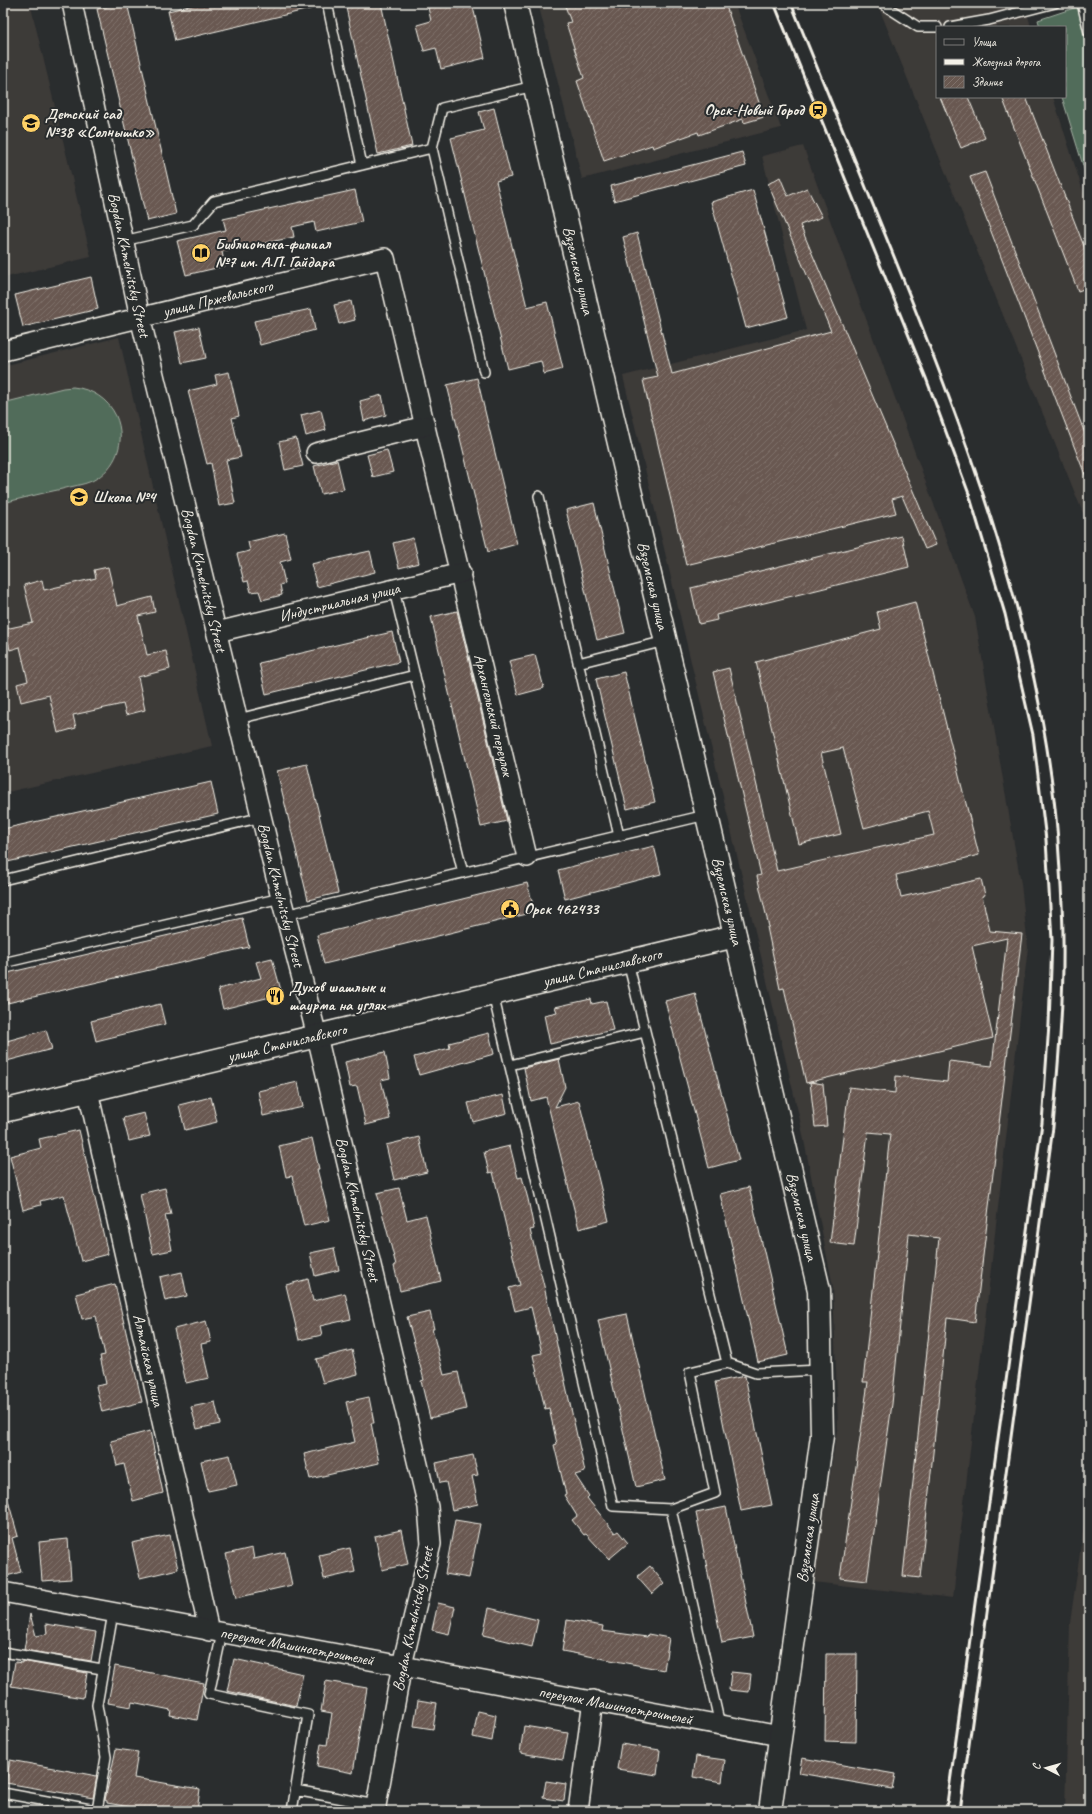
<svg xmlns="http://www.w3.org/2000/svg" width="1092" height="1814" font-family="Caveat,sans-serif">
<defs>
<pattern id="building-hatch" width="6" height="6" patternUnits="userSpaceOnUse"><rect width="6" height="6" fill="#695951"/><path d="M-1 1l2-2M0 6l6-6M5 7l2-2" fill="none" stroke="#7f716a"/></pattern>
</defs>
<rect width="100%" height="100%" fill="#2a2d2e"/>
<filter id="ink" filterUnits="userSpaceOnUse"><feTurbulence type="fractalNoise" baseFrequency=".025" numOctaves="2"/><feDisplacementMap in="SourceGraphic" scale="8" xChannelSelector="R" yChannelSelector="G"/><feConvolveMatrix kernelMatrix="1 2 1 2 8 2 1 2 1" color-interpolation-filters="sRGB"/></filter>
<g filter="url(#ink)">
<path fill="#3d3a38" d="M3,3H30L91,257L3,278Z
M538,3H734L781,128L582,179Z
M877,3H1022L1028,16L1031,27H937V97H1053L1089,210V528Z
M803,146L975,617L1021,884L1028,947L953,1598L813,1582L838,1424L833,1287L800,1120L623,376L806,330L762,156Z
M119,337L212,746L3,793V366Z
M1089,1489V1811H1065L1070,1623Z"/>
<path fill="#516c5a" stroke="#a2aea1" d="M1089,3V185L1062,97H1065V27H1040L1038,20Z
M73,387C92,389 108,399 116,416C127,441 116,469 92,481C83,485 72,486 62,489C43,493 23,498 3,503V403L63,388Z"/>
<path fill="url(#building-hatch)" stroke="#f4f1e8" d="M121,3H127L176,214L147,221L97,9Z
M202,3H314V8L175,41L168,11Z
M345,3H381L412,146L378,154Z
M427,3H472L485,58L441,69L436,48L424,51L417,25L431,21Z
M564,3H725L764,117L744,123L743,119L699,135L698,132L653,148L652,145L604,161L577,81L584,78L566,23L571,22Z
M940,97H968L985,138L961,148Z
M1002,97H1026L1089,259V287L1078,291Z
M494,108L511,177L496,181L527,307L547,302L563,369L544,374L541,361L508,369L451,138L484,130L479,112Z
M742,152L746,166L614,201L611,186Z
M985,172L1089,444V485L970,177Z
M780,177L788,196L807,188L822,217L800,225L936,545L925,549L902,496L892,499L896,513L686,565L643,380L658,377L623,237L637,233L672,374L831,331L768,184Z
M355,190L362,222L316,232L314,222L292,227L294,237L222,252L225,266L186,275L177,241L226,230L223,219Z
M753,190L788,317L746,328L711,202Z
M91,277L98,309L23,327L15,295Z
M351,301L355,320L339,324L334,305Z
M311,309L315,330L260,345L254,321Z
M199,327L206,358L182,363L175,332Z
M229,372L239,416L232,418L241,457L226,460L235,503L219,506L211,463L207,464L188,391L217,384L215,375Z
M477,378L517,544L488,552L447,385Z
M382,395L386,415L364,421L360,401Z
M321,410L326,430L306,436L301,415Z
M296,438L303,466L285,470L279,442Z
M387,450L393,472L373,477L367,455Z
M337,460L344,489L321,494L314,466Z
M594,503L625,633L597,640L566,510Z
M285,533L291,559L280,562L285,583L280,585L282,595L262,600L259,591L251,592L248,581L244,582L237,554L250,551L248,542Z
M902,536L909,567L716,615L717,620L699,624L691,588Z
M413,538L419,563L399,568L393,543Z
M370,551L375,572L317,587L311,564Z
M108,567L117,606L152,597L155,612L138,616L147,655L166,651L170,669L138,677L145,710L126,715L123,704L73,715L76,728L58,733L49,695L21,702L17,684L28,681L20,647L10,650L5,629L33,623L24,585L42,580L44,590L96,578L94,570Z
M915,602L979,855L896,875L901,897L981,879L985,895L982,896L990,931L1022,934L975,1322L947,1318L920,1578L903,1576L939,1238L909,1234L892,1404L867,1581L840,1578L868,1382H863L890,1134L868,1132L854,1246L830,1243L849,1087L895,1093L896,1076L947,1082L949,1061L992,1066L1007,938L972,946L993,1038L806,1083L784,988L780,989L767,927H769L757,876L761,875L713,672L729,668L777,871L934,835L928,811L864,828L843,748L821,753L841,834L799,844L756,662L881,629L877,612Z
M457,611L507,821L481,827L431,617Z
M392,632L399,662L266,694L259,663Z
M535,655L544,688L518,695L509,661Z
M624,672L655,802L627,809L596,679Z
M307,764L338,893L308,900L277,771Z
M211,782L218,814L3,863V829Z
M654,846L661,874L565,899L558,870Z
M527,883L535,912L324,964L317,935Z
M242,918L249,947L3,1004V974Z
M272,958L282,994L223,1009L218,989L261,978L256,962Z
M695,993L739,1160L709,1168L665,1001Z
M591,999L592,1004L606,1001L613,1030L550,1044L544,1015L557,1012L555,1007Z
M160,1004L165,1024L96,1041L91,1021Z
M46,1030L52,1049L3,1062V1042Z
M489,1033L494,1054L419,1075L414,1057L450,1048L449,1043Z
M385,1052L390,1078L381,1080L390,1119L366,1125L357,1086L350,1087L345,1062Z
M559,1059L565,1087L555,1107L579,1101L609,1221L579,1229L546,1097L531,1101L524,1068Z
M298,1082L303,1107L263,1116L258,1091Z
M810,1082L823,1084L827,1126L815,1127Z
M503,1095L507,1113L473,1122L468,1103Z
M211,1097L217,1122L185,1130L179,1105Z
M144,1113L150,1136L129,1141L123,1118Z
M79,1130L108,1254L81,1261L64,1195L40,1201L41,1205L23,1210L10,1156L41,1148L39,1139Z
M419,1137L427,1172L394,1180L386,1145Z
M312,1138L319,1169H317L330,1220L304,1226L292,1176L286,1177L279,1146Z
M510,1146L518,1178L522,1177L528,1199L534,1229L530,1230L544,1286L585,1472L575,1475L589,1496L587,1498L615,1533L618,1531L628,1543L609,1559L586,1534L584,1535L572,1520L577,1516L564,1495L566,1494L554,1445L557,1444L549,1408L545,1409L533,1355L542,1353L531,1307L515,1311L509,1288L520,1285L493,1172L489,1173L484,1152Z
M749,1187L788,1355L758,1362L720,1194Z
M165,1188L171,1214L165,1215L172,1250L153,1254L140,1194Z
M399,1188L407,1220L426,1215L441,1281L400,1291L394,1266L396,1265L377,1193Z
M334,1248L339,1270L315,1276L310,1253Z
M182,1272L187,1296L165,1301L160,1277Z
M308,1279L313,1301L345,1293L351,1319L320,1326L322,1335L299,1340L286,1285Z
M115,1284L142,1402L102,1412L96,1386L106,1384L100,1356L105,1355L96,1316L82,1319L76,1294Z
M430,1312L434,1329H432L444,1375L458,1372L466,1409L430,1418L421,1381L424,1380L407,1317Z
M627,1314L665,1480L636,1487L598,1320Z
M206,1321L211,1342L201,1344L209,1378L186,1383L174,1329Z
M352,1350L358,1374L323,1383L316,1359Z
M745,1376L772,1505L741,1511L715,1382Z
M369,1397L374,1423H371L379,1463L310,1479L304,1454L355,1442L346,1402Z
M215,1402L220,1424L197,1429L191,1407Z
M150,1431L163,1493L133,1501L124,1464L117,1466L111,1441Z
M230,1455L237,1485L208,1491L201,1461Z
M473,1455L478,1475L472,1476L478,1504L452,1510L446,1482L440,1483L436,1463Z
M3,1497H7L18,1536L12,1538L21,1572L3,1577Z
M726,1507L753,1637L722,1643L696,1513Z
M455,1520L480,1524L469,1578L445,1574Z
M401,1530L408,1564L382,1570L375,1536Z
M170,1535L178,1569L140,1578L132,1543Z
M68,1539L71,1579L42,1581L39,1542Z
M252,1548L254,1559L285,1552L292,1585L236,1598L226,1554Z
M350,1548L355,1572L324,1579L319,1555Z
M650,1566L664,1583L652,1594L637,1577Z
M438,1603L455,1607L449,1634L432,1630Z
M489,1608L538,1620L532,1647L483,1635Z
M30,1614L36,1636L47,1634L46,1624L96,1632L91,1661L24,1650Z
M567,1620L603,1626L602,1631L647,1637L648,1634L669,1638L664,1670L562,1651Z
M826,1654H857L856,1742L825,1741Z
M234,1659L303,1674L296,1706L227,1691Z
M22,1661L87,1673L83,1698L11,1686L15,1662L22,1663Z
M115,1666L204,1683L197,1720L170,1715L171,1710L132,1702L131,1707L108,1703Z
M731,1672L751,1674L749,1692L729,1690Z
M326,1681L367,1688L353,1773L317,1766L321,1744L327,1745L332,1713L321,1711Z
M418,1700L437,1703L433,1729L414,1726Z
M478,1711L496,1715L492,1741L473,1737Z
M524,1726L568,1733L563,1760L520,1753Z
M621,1744L660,1750L657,1775L617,1769Z
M116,1749L138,1752L134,1778L200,1789L197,1811H153L107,1803V1801L105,1800Z
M696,1756L725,1760L722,1782L693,1777Z
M802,1758L895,1774L892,1789L799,1773Z
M10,1760L97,1776L93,1798L6,1783Z
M546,1781L566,1784L564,1801L543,1798Z"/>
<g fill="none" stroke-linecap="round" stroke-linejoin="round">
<defs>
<path id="service" d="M327,3L362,165
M883,3L887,7L918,27H937
M1082,3L1089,32
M950,27L989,20L1055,3
M123,241L193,225L214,201L432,148
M484,372L432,148L442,108L534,86
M539,496L619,836
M394,590L463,873
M578,663L665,641
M238,719L415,675
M3,880L262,817
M285,915L706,815
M628,962L727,1363L756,1373L820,1370
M3,963L281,898
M493,994L613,1506L671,1509
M510,1065L645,1032
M222,1633L209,1694L308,1715L292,1811
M3,1652L102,1669
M720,1725L671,1509L715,1493L690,1372L727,1363
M295,1790L376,1805
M3,1793L101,1811
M97,1811L106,1757L97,1705L113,1613"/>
<g id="minor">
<path id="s1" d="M72,3L140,317L281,898L317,1036L428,1507L431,1544L402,1665L375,1811"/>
<path id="s2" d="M3,351L385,258L527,857"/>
<path d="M316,453L425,426"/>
<path id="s3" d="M217,632L461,573"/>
<path id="s4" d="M88,1091L209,1631"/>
<path id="s5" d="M3,1592L780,1736"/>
<path d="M578,1811L593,1700"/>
</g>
<g id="secondary">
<path id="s6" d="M515,3L819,1290L822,1436L770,1811"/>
<path id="s7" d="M3,1111L735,936"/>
</g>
</defs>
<use href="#service" stroke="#f4f1e8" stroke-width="12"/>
<use href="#minor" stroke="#f4f1e8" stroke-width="22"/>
<use href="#secondary" stroke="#f4f1e8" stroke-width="25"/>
<use href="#service" stroke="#2a2d2e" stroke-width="9"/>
<use href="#minor" stroke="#2a2d2e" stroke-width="19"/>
<use href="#secondary" stroke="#2a2d2e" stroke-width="22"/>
<path stroke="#f4f1e8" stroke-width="3" d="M774,3L926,378L969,494L1005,614L1033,735L1046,840L1052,940L1049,1024L1042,1123L946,1811
M791,3C826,88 860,174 895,259C970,445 1042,637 1058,840C1060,873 1063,906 1063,939C1064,1002 1058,1065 1053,1127L960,1811"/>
</g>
</g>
<defs>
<symbol id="station-disc" viewBox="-11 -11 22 22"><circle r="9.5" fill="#ffd166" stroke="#2a2d2e"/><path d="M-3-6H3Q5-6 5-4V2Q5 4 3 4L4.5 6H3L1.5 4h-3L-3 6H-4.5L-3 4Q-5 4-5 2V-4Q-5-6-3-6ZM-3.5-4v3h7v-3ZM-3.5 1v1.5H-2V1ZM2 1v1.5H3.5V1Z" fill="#111"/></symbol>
<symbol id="school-disc" viewBox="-11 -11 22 22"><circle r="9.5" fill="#ffd166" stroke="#2a2d2e"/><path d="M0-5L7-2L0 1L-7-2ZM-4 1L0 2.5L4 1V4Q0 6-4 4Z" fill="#111"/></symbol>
<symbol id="library-disc" viewBox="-11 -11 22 22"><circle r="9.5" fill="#ffd166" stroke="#2a2d2e"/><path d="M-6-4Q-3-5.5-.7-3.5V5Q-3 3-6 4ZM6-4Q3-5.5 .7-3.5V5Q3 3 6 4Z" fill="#111"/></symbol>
<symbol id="civic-disc" viewBox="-11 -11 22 22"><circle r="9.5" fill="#ffd166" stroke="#2a2d2e"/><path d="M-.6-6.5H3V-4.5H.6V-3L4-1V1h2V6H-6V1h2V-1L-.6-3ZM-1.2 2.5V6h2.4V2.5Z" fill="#111"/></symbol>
<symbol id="restaurant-disc" viewBox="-11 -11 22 22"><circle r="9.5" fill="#ffd166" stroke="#2a2d2e"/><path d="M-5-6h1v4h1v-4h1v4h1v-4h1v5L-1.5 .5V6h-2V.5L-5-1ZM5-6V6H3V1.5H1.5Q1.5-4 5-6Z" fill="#111"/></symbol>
</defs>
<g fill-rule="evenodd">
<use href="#station-disc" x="807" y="99" width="22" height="22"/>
<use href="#school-disc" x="20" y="112" width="22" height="22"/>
<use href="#library-disc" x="190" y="242" width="22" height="22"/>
<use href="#school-disc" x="68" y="486" width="22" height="22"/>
<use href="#civic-disc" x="499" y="898" width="22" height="22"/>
<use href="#restaurant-disc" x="264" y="985" width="22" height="22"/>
</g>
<g text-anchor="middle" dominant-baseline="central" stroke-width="4" stroke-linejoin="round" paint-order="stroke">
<g font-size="16" font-weight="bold" fill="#f4f1e8" stroke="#2a2d2e" text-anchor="start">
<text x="804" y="110" text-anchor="end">Орск-Новый Город</text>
<text x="45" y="114">Детский сад<tspan x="45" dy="18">№38 «Солнышко»</tspan></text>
<text x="215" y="244">Библиотека-филиал<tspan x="215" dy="18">№7 им. А.П. Гайдара</tspan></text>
<text x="93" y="497">Школа №4</text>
<text x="524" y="909">Орск 462433</text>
<text x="289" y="987">Духов шашлык и<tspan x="289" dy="18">шаурма на углях</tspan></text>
</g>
<g font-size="16" fill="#f4f1e8" stroke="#2a2d2e">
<text stroke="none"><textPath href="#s1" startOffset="268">Bogdan Khmelnitsky Street</textPath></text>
<text stroke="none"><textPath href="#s6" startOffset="275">Вяземская улица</textPath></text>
<text stroke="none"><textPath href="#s2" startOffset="221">улица Пржевальского</textPath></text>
<text stroke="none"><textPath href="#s1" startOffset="592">Bogdan Khmelnitsky Street</textPath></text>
<text stroke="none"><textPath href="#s6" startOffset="599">Вяземская улица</textPath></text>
<text stroke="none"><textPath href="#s3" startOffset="126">Индустриальная улица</textPath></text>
<text stroke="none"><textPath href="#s2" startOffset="863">Архангельский переулок</textPath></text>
<text stroke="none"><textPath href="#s1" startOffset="916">Bogdan Khmelnitsky Street</textPath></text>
<text stroke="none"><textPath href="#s6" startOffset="923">Вяземская улица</textPath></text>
<text stroke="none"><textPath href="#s7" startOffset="616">улица Станиславского</textPath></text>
<text stroke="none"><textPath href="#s7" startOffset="292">улица Станиславского</textPath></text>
<text stroke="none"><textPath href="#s1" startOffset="1240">Bogdan Khmelnitsky Street</textPath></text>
<text stroke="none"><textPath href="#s6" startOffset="1247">Вяземская улица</textPath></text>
<text stroke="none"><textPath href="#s4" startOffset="276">Алтайская улица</textPath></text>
<text transform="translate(808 1538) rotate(-82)">Вяземская улица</text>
<text transform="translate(413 1619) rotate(-78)">Bogdan Khmelnitsky Street</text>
<text stroke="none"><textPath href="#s5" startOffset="299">переулок Машиностроителей</textPath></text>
<text stroke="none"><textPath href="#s5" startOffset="623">переулок Машиностроителей</textPath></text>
</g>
</g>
<rect width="1092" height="1814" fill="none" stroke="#2a2d2e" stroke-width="16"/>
<rect x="8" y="8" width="1076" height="1798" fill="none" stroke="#f4f1e8" stroke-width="1.5" filter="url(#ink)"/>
<rect x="936" y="26" width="130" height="72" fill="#2a2d2e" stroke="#7b7b78"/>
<rect x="944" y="39" width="20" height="6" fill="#2a2d2e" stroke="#7b7b78"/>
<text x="972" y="46" font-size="12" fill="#f4f1e8">Улица</text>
<rect x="944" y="59" width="20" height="6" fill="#f4f1e8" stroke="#7b7b78"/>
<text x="972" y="66" font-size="12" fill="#f4f1e8">Железная дорога</text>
<rect x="944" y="76" width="20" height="12" fill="url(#building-hatch)" stroke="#7b7b78"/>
<text x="972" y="86" font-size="12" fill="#f4f1e8">Здание</text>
<g transform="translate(1046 1768) rotate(276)" stroke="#2a2d2e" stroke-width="3" paint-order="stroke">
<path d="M0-3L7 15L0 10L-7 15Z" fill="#f4f1e8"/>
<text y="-6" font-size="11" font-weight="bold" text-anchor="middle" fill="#f4f1e8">С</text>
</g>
</svg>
